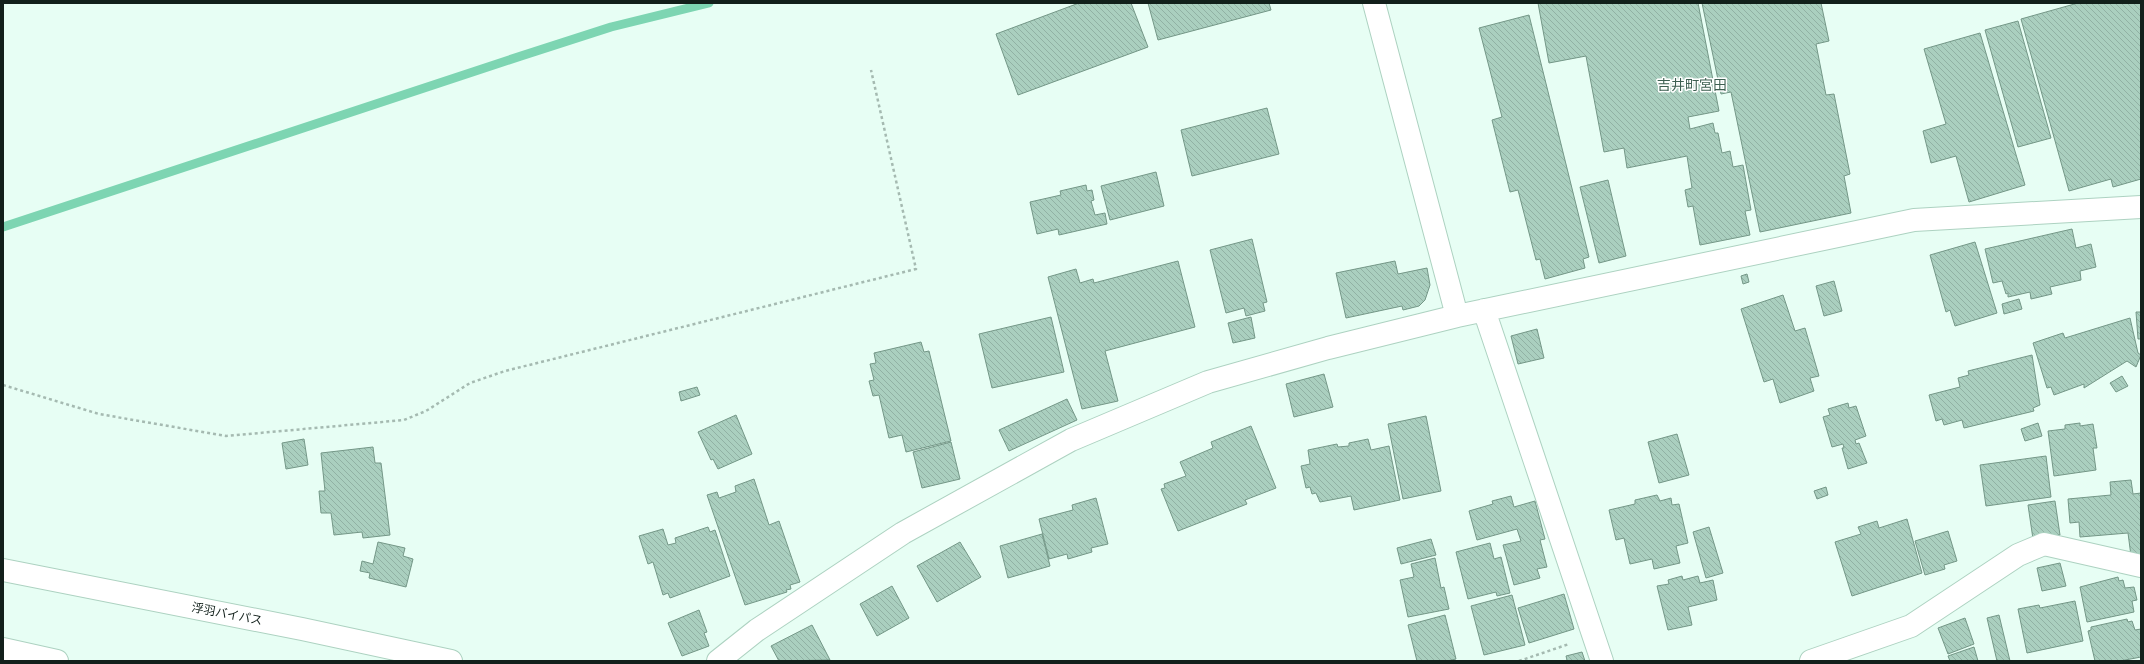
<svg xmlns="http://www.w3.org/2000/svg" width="2144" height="664" font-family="'Work Sans','Noto Sans JP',sans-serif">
<defs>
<pattern id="building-back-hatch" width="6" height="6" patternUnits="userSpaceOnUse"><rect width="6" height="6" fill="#aacfbf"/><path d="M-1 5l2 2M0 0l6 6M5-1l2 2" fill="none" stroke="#91b1a4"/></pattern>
</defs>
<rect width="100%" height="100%" fill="#e7fef4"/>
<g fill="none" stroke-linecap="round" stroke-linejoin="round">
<path stroke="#7dd5b2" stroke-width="9" d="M3,227L521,56L611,27L709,3"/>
</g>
<path fill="url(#building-back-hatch)" stroke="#749787" d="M1079,3H1131L1148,47L1018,95L996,34Z
M1148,3H1269L1271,10L1158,40Z
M1538,3H1698L1719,111L1688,117L1690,129L1713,123L1715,133H1718L1722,153L1730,151L1733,167L1743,165L1751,210L1745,211L1750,235L1700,245L1693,206L1688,207L1685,190L1692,188L1687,156L1627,168L1624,148L1604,152L1586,56L1549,63Z
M1702,3H1821L1829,41L1816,44L1826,95L1834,94L1850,174L1844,176L1851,213L1760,232L1731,92L1721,94Z
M2078,3H2141V179L2113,187L2111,179L2069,191L2021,19Z
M1529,15L1589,257L1583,259L1585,268L1545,279L1540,259L1536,260L1518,190L1510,192L1492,120L1502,117L1479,28Z
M2018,21L2051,138L2018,147L1985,30Z
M1980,33L2025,185L1969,202L1956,156L1931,163L1923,131L1946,124L1924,49Z
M1267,108L1279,154L1192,176L1181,130Z
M1156,172L1164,206L1110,220L1101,186Z
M1608,180L1626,256L1599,263L1580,187Z
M1086,185L1087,191L1092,190L1094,200L1091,201L1095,215L1105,213L1107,224L1059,235L1058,229L1037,234L1030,202L1061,195L1060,191Z
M2072,229L2076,248L2091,244L2096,267L2080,271L2081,280L2050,287L2052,294L2031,299L2030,292L2008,297V293L2006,294L2002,281L1993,283L1985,249Z
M1252,239L1267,302L1263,303L1265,311L1246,316L1244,308L1226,313L1210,250Z
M1975,242L1997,313L1955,326L1950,310L1946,312L1930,255Z
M1178,261L1195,327L1105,351L1118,401L1082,409L1048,277L1076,269L1080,283L1093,279L1094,283Z
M1395,261L1398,274L1427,268L1430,285L1425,300L1419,306L1403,310L1402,306L1346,318L1336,273Z
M1747,274L1749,282L1743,284L1741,276Z
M1834,281L1842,311L1824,316L1816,286Z
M1783,295L1795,331L1805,328L1819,376L1810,378L1814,391L1780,403L1773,379L1764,382L1741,309Z
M2019,299L2022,309L2004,314L2002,304Z
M2136,312H2141V339H2138Z
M1051,317L1064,372L992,388L979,334Z
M1251,317L1255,338L1233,343L1228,323Z
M2130,318L2138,353L2141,355L2136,367L2127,361L2084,388V384L2054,395L2051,387L2047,388L2033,343L2063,333L2065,338Z
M1537,329L1544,358L1518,364L1511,336Z
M921,342L924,352L929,351L951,441L906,452L902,435L889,438L879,395L873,396L869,381L874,380L870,364L876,363L874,353Z
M2032,355L2040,405L2033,408L2034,411L1964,428L1962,420L1944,425L1942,419L1936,421L1929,395L1960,387L1958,378L1969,375L1968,371Z
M1324,374L1333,407L1294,417L1286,384Z
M2122,376L2128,386L2116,392L2110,383Z
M697,387L700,395L681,401L679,392Z
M1067,399L1077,420L1009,451L999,430Z
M1848,403L1849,408L1856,406L1866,436L1855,440L1856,444L1859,443L1867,463L1848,469L1842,448H1844L1843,444L1832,447L1823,417L1830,415L1828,409Z
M736,415L752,454L718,469L713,459L711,460L698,432Z
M1426,416L1441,491L1403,499L1388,424Z
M2038,423L2042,436L2025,441L2021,429Z
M2080,423V426L2093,424L2097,448H2093L2096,470L2054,476L2048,431L2065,429V425Z
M1251,426L1276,488L1245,500L1247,504L1178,531L1161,489L1165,488L1164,484L1186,476L1180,462L1213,448L1211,442Z
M1677,434L1689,475L1659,483L1648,442Z
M304,439L308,465L286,469L282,443Z
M1368,439L1371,450L1389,446L1400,500L1354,510L1351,496L1320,502L1316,493L1312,494L1310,487L1306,488L1301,466L1310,464L1308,450L1337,444L1338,447L1349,446V443Z
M951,442L960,479L922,488L913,452Z
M373,447L375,463H381L390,535L363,538L362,532L334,535L331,513H321L319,491H325L321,453Z
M2046,456L2051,497L1986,506L1980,465Z
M754,479L769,525L779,521L800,582L790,585L791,589L786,590L787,592L745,605L707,495L717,492L719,498L736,492L735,486Z
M2131,480L2133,494L2141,493V557L2131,556L2128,533L2080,537L2079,522L2070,523L2068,499L2111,495L2110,482Z
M1826,487L1828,495L1817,499L1814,491Z
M1657,495L1660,501L1671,498L1672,505L1679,504L1688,543L1676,546L1680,563L1654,569L1652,559L1630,564L1624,538L1616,540L1609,510L1635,504V500Z
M1511,496L1514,507L1535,501L1545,539L1540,540L1547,567L1537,569L1540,578L1514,585L1503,545L1521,541L1517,529L1477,540L1469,511L1493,504L1492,501Z
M1096,498L1108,544L1091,548L1092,552L1068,559L1067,554L1049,559L1039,519L1073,510L1072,505Z
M2055,501L2060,535L2033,539L2028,505Z
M1907,519L1922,573L1852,596L1835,542L1861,534L1858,527L1877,521L1879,528Z
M708,527L710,532L715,530L730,576L670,598L668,593L663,595L653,562L648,564L639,536L663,529L668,545L676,543L675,538Z
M1709,527L1723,573L1706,578L1693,532Z
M1948,531L1957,561L1944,565L1945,569L1925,575L1915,541Z
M1042,534L1050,566L1008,578L1000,546Z
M1431,539L1436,555L1401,564L1397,548Z
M378,542L405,548L403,556L413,559L406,587L369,578L370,573L360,571L362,561L373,564Z
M960,542L981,577L937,602L917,566Z
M1490,543L1494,559L1501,557L1510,593L1497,596L1496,592L1468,599L1456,552Z
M1435,558L1441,588L1444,587L1449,609L1408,617L1400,580L1414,577L1411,564Z
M2060,563L2066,586L2042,591L2037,568Z
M1682,576L1683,580L1698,576L1700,583L1713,580L1717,600L1688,607L1692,625L1668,630L1657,586L1669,584L1668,580Z
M2118,577L2119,581L2123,580L2125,588L2134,587L2137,600L2132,601L2134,612L2087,622L2080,587Z
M892,586L909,618L877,636L860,604Z
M1564,594L1574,629L1529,643L1518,608Z
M1512,595L1525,645L1484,655L1471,606Z
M2075,601L2083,641L2027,653L2018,609L2039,605L2040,608Z
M699,610L707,632L704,633L709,646L682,656L668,623Z
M1445,615L1456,659L1447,661H1417L1408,625Z
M1999,615L2010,661H1997L1987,618Z
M1965,618L1974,644L1948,654L1938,628Z
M2127,619L2128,622L2132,621L2135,630L2141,629V657L2120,661H2095L2088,631L2091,630V627Z
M812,625L830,660L779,661L771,646Z
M1974,647L1978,661H1950L1948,656Z
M1582,652L1585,661H1565L1567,660L1566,656Z"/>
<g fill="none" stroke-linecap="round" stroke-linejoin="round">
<defs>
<path id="minor" d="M1374,3L1457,316
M1484,310L1602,661
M3,649L57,661
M718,661L757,630L903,533L1071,440L1208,382L1328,348L1457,316L1914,220L2141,207
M1811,661L1911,626L2018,555L2044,544L2141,566"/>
<path id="highway" d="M3,570L302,629L451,661"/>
</defs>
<use href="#minor" stroke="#add2c1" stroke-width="24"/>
<use href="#highway" stroke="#add2c1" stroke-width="24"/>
<path stroke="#a5bab1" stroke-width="2.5" stroke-dasharray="3 3" stroke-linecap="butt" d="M3,385L99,414L226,436L404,420L426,411L470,383L505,371L916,269L871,70
M1519,661L1569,644"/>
<use href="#minor" stroke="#fff" stroke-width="22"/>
<use href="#highway" stroke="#fff" stroke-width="22"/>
</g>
<g text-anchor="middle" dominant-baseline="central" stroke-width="3" stroke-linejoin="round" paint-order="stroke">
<g font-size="12" fill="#12201b" stroke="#fff">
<text transform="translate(227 614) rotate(11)">浮羽バイパス</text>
</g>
<g font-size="14" fill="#3d5f51" stroke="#fff">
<text x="1692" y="85">吉井町宮田</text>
</g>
</g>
<rect width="2144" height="664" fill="none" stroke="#12201b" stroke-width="8"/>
</svg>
